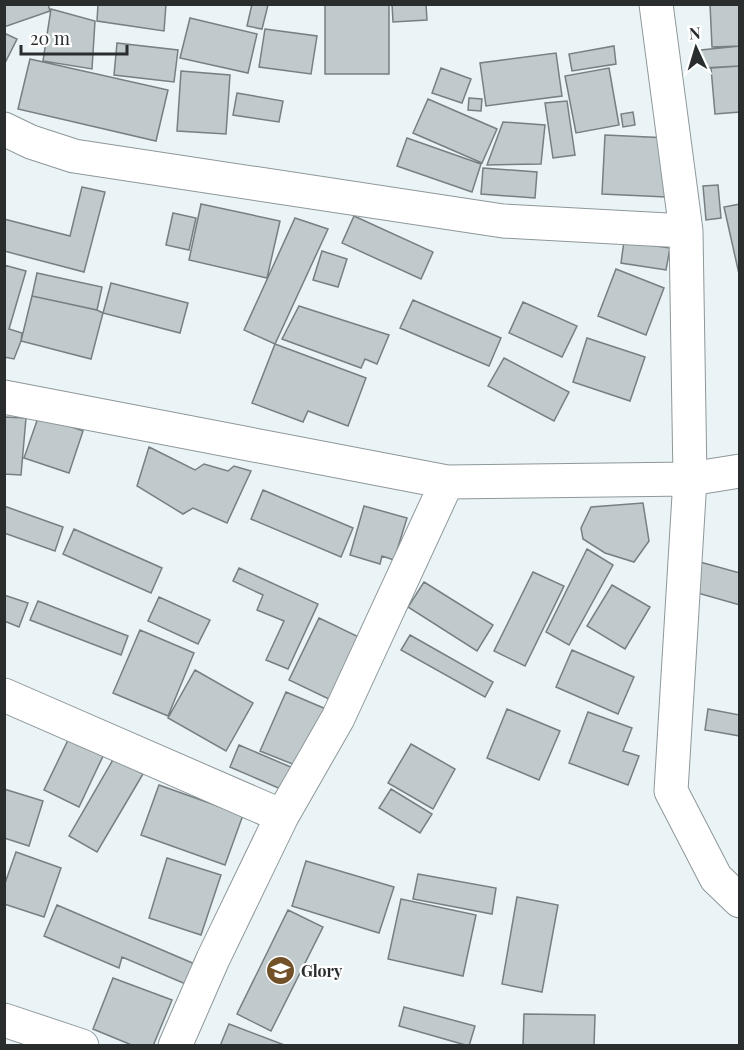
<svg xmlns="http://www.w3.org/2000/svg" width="744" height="1050" font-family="'Playfair Display',serif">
<rect width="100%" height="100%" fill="#eaf3f6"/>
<path fill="#c0c9cc" stroke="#767f82" stroke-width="1.5" d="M4,4H48L50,11L4,27Z
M98,4H166L164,31L97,21Z
M252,4L268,5L262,29L247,26Z
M325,4H389V74H325Z
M392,4H426L427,20L393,22Z
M710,4H740V46L712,47Z
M51,9L95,21L92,69L43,61Z
M190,18L257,34L248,73L180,58Z
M265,29L317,36L311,74L259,67Z
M4,33L17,39L4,65Z
M117,43L178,50L174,82L114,75Z
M614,46L616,64L572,71L569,54Z
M740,46V66L702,68L701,50Z
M556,53L562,96L486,106L480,63Z
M30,59L168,90L156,141L18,109Z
M740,66V112L715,114L711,68Z
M441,68L471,79L462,103L432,93Z
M609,68L619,125L576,133L565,76Z
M181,71L230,75L226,134L177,131Z
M237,93L283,101L279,122L233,115Z
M469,98L482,99L481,111L468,110Z
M428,99L497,129L482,163L413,133Z
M567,101L575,155L553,158L545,103Z
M633,112L635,125L623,127L621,114Z
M503,122L545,125L541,164L487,165Z
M605,135L669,138L666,197L602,194Z
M407,138L481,164L472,192L397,166Z
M483,168L537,172L535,198L481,194Z
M718,185L721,218L706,220L703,186Z
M82,187L105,192L84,272L4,251V219L70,236Z
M201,204L280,221L267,278L189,260Z
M740,204V274H739L724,207Z
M173,213L196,218L189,250L166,245Z
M354,216L433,252L421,279L342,243Z
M295,218L328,229L275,344L244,330Z
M624,241L670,248L666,270L621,263Z
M322,251L347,259L338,287L313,280Z
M4,265L26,271L9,329L22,333L21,341L14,359L4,357Z
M616,269L664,288L646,335L598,316Z
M37,273L102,287L97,310L32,296Z
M111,283L188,303L180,333L103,313Z
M32,296L97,310L103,313L91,359L21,341Z
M413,300L501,338L489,366L400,328Z
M523,302L577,326L562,357L509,333Z
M299,306L389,335L377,364L365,359L361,368L282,339Z
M587,338L645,357L630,401L573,382Z
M275,344L366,378L348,426L308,411L303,422L252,403Z
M504,358L569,392L554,421L488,386Z
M39,415L83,431L69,473L24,458Z
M4,417L26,418L21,475L4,474Z
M149,447L195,470L204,464L228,471L234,466L251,471L227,523L193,508L183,514L137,486Z
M263,490L353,528L341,557L251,519Z
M643,503L649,541L634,562L605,553L583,539L581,528L591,507Z
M4,506L63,527L55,551L4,533Z
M364,506L407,518L394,560L382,556L380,564L350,555Z
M74,529L162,568L151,593L63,554Z
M587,549L613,565L569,645L546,632Z
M682,557L740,573V605L673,586Z
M239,568L318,604L288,669L266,660L284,621L257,610L263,595L233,581Z
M533,572L564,586L525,666L494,651Z
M424,582L493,625L477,651L408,607Z
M612,585L650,607L625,649L587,626Z
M4,595L28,603L19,627L4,621Z
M159,597L210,620L198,644L148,621Z
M38,601L128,636L121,655L30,620Z
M319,618L363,639L333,701L289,680Z
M140,630L194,653L168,716L113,693Z
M410,635L493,682L485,697L401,650Z
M572,650L634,677L618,714L556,687Z
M195,670L253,703L226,751L168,718Z
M286,692L326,709L300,767L260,751Z
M507,709L560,731L539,780L487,758Z
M708,709L740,715V736L705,730Z
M588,712L632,728L623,751L639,756L628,785L569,763Z
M69,738L104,754L79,807L44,790Z
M411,744L455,769L433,809L388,783Z
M239,745L293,768L283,790L230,767Z
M114,758L143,774L97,852L69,836Z
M159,785L243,815L225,865L141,835Z
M4,789L43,801L29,846L4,838Z
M391,789L432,814L420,833L379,808Z
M16,852L61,868L44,917L4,904V886Z
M167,858L221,875L201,935L149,918Z
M306,861L394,887L379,933L292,906Z
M418,874L496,888L492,914L413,899Z
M517,897L558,905L542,992L502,984Z
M401,899L476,915L463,976L388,959Z
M57,905L197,965L188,985L122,957L119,968L44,936Z
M288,910L323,927L271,1031L237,1014Z
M113,978L172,1000L153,1046H134L93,1029Z
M404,1007L475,1026L469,1046L399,1026Z
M524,1014L595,1015L594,1046H523Z
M229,1024L287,1046H220Z"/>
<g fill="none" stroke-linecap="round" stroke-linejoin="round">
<defs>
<path id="minor" d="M4,129L31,142L74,156L503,221L686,231
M4,397L447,482L338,718L282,816L213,959L175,1046
M740,471L690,479L671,791L716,878L740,901
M447,482L690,479L686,231L656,4
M4,695L282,816
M4,1020L82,1046"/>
</defs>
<use href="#minor" stroke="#8e979a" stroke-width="35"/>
<use href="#minor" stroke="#fff" stroke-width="33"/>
</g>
<defs>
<symbol id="school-disc" viewBox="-11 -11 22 22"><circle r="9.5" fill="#725128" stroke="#fff"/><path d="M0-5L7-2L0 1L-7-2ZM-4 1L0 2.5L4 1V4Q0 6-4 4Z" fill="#fff"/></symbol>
</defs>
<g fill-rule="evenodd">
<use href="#school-disc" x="264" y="954" width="33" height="33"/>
</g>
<g text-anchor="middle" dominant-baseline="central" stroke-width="4.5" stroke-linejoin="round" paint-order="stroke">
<g font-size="16" font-weight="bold" fill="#292d2e" stroke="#fff" text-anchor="start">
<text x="301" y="970">Glory</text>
</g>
</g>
<rect width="744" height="1050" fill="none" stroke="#292d2e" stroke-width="12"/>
<g transform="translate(696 48) rotate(356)" stroke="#ffffff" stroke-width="4.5" paint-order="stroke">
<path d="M0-4.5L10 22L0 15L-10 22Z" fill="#292d2e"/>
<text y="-9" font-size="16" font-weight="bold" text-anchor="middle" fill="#292d2e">N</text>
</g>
<path d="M21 45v9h106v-9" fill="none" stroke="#292d2e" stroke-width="3"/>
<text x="30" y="45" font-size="18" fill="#292d2e" stroke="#ffffff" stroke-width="4.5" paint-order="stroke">20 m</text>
</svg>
